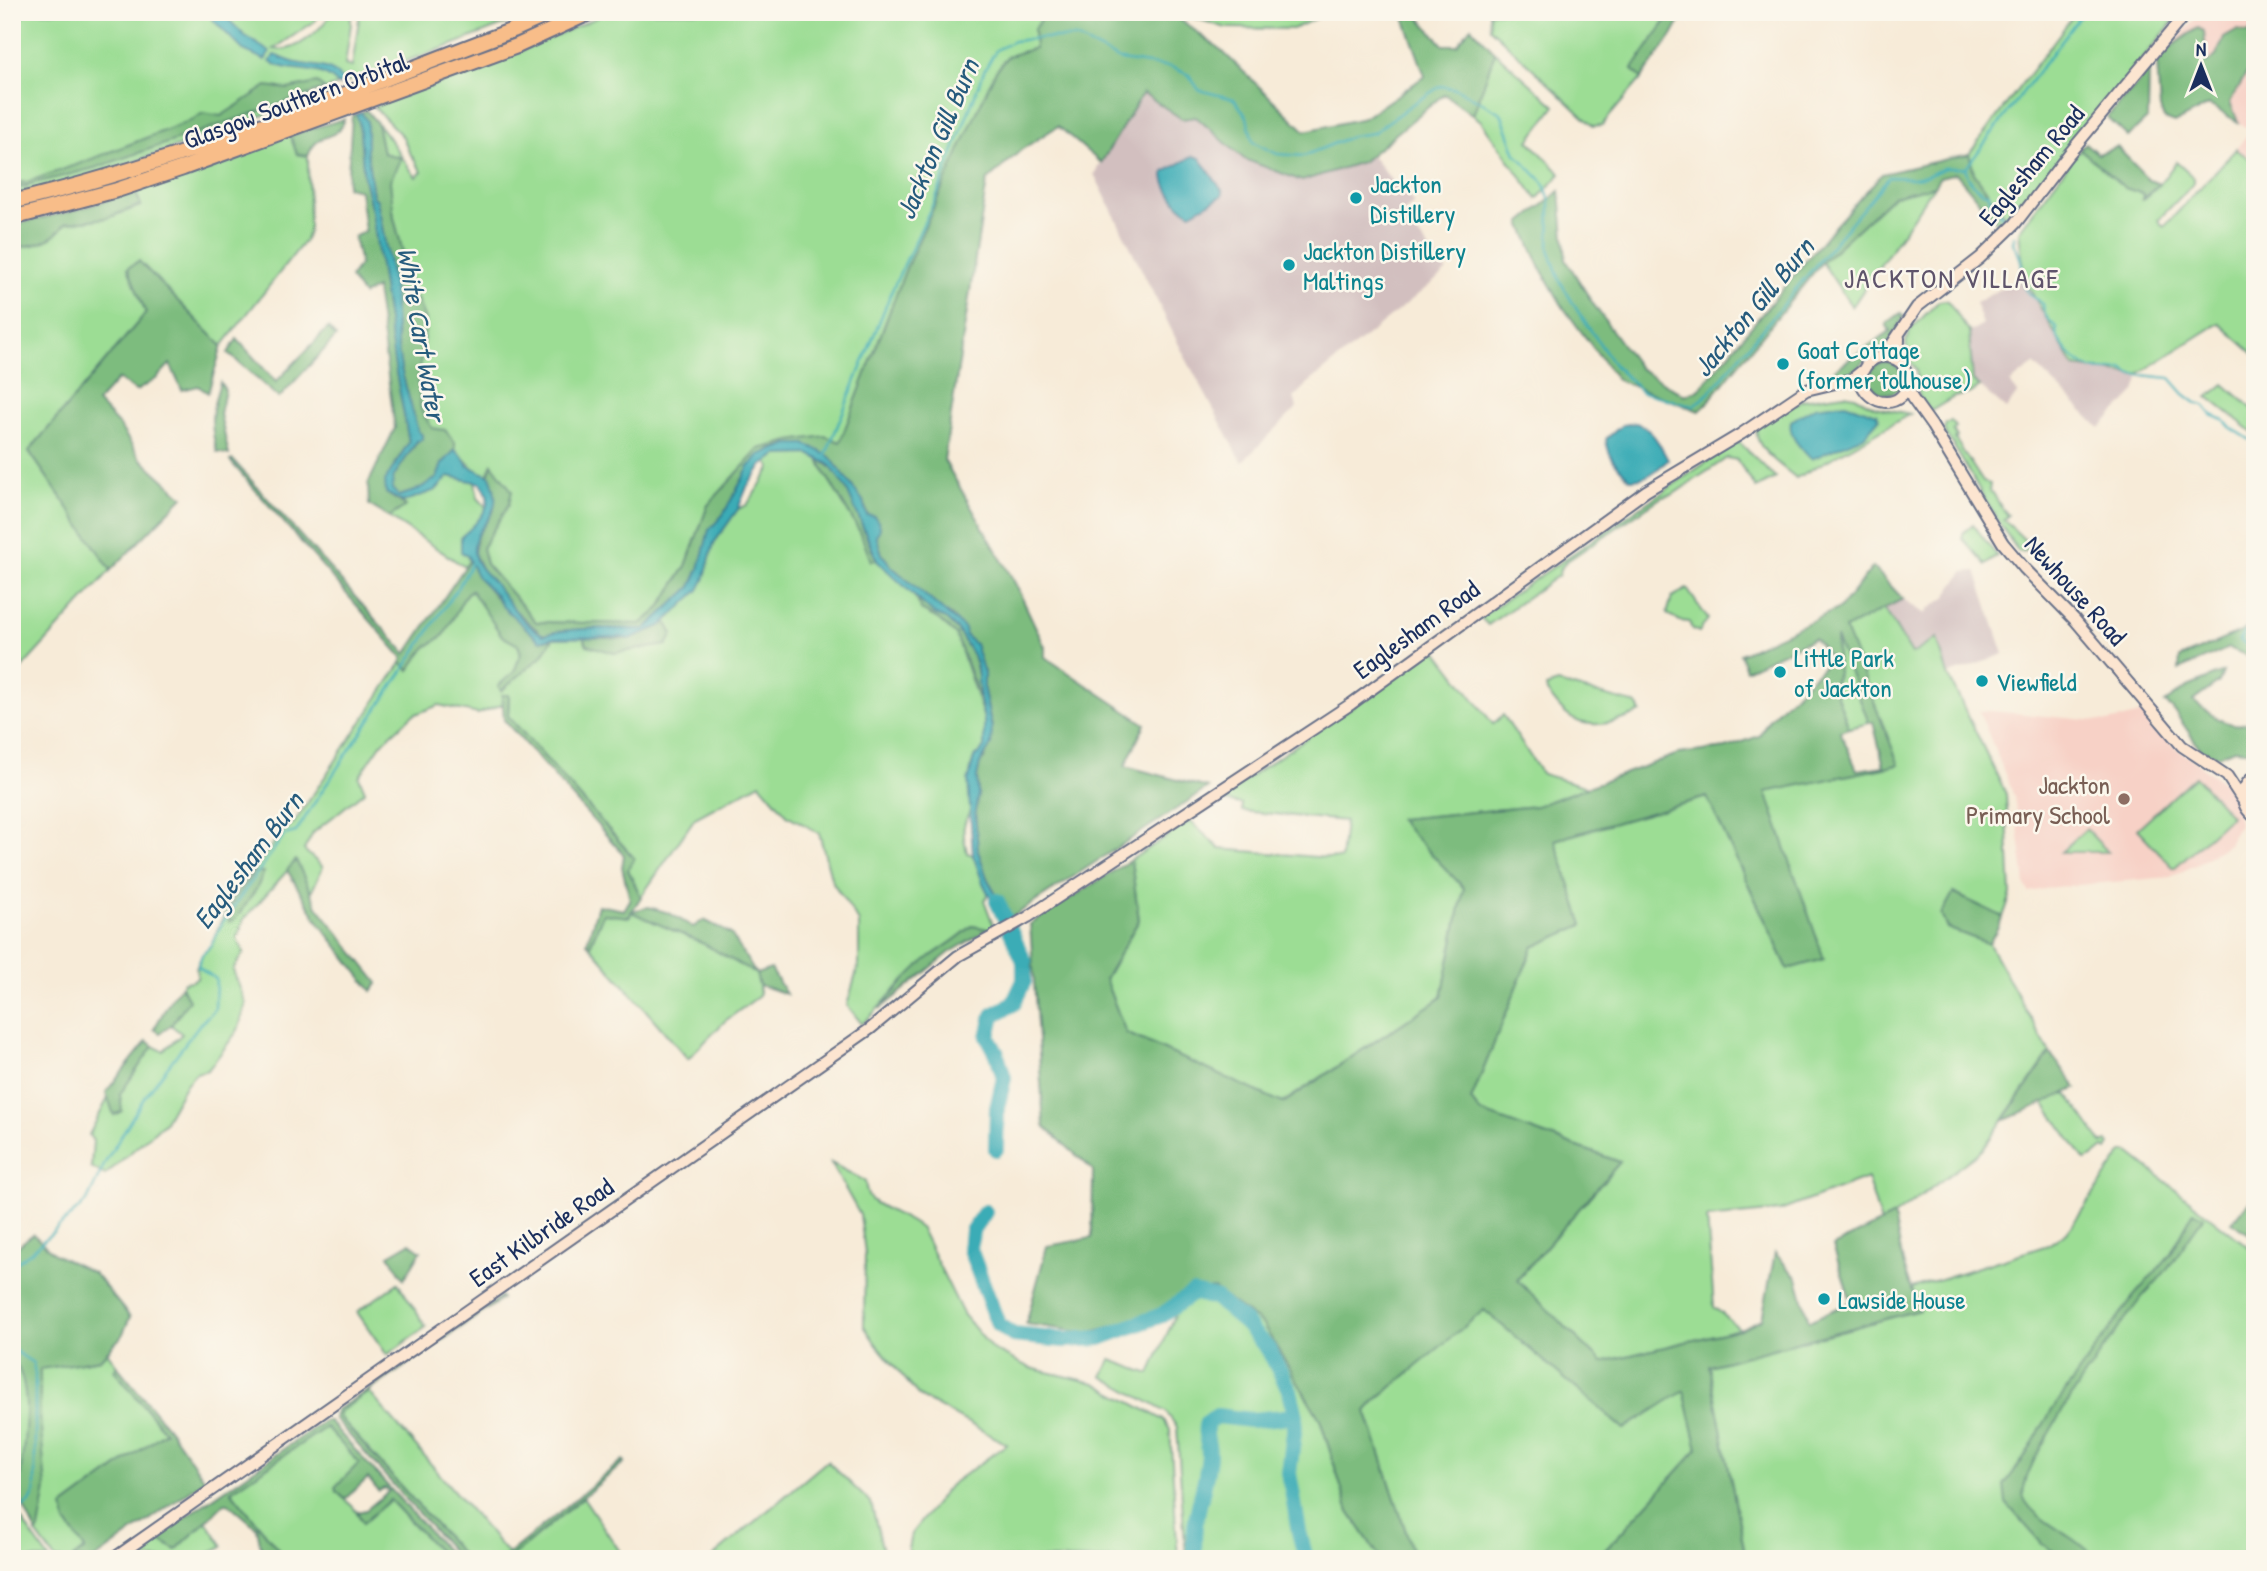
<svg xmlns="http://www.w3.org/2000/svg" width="2267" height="1571" font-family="'Patrick Hand',sans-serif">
<rect width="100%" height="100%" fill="#fbf7ec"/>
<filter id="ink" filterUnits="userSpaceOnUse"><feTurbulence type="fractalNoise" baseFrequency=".0143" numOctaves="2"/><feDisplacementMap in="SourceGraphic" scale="14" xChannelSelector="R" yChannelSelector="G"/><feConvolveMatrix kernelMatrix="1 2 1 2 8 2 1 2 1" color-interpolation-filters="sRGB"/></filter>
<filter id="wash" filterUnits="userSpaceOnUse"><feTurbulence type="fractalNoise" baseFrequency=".00686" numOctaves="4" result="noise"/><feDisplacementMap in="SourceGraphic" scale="28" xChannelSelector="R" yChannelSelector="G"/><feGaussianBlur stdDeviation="1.57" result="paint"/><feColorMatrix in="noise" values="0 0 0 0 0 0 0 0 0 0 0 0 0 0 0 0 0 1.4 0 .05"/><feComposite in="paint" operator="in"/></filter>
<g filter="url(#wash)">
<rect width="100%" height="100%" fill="#f7ebd8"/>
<path fill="#f7d1c6" d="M2201,12H2255V163L2236,149L2251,130L2209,105L2175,123L2164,119L2160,108L2157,62Z
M1979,711H1992L2108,722L2144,713L2172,745L2224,783L2235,802L2239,824L2228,844L2198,864L2170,877L2055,887L2029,892L2025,884L2014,796Z"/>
<path fill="#d2bfbf" d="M1143,93L1182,119L1195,117L1244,159L1362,162L1372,156L1398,188L1400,186L1414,204L1401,214L1447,271L1306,385L1294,397L1297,408L1242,462L1183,353L1094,174Z
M2020,278L2024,279L2074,367L2137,375L2139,378L2135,392L2100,428L2034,364L2010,383L2018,393L2006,409L1973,381L1969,332L1983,324L1975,303Z
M1976,571L2004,654L1948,675L1937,638L1912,655L1884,608L1903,599L1925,614L1929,609L1945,598L1963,572Z"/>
<path fill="#9cdd94" stroke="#5c8679" stroke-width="2" d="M23,12H321L315,21L274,49C296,54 321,30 332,12H351V24L345,65L352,67L360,12H536L452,45L309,95L310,98C212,133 114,174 12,195V189L27,187L26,182L12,183V24L25,15Z
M609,12H1040V20L1034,30L1035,48L1008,56L907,266L840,442L790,441L708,505L686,566L659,609L641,624L536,622L486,564L482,548L509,504L491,465L487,476C467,467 470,462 455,450V442L432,428L421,410L418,378L426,322L411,284L394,218L389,181L401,158L383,153L377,123C392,140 402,159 416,177L422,172L408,150L403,137L374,107L525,49Z
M1176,12H1330L1293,29L1226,28Z
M1489,12H1685L1682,18L1666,21L1632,69L1642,78L1602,125L1593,126L1490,28Z
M2076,12H2181L2009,223L1974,173L1969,154Z
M1495,52L1555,106L1529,141L1561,174L1537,199L1481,121L1473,115Z
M290,135L297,154L308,156L309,229L306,239L222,346L138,261L128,268L146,313L29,451L111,570L12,679V248C37,245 50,244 66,223L107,218L141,206L135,191Z
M2080,149L2125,187L2143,194V199L2160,184L2176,162L2194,178V183L2158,220L2164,227L2236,149L2255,163V355L2219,323L2137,375L2074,367L2024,279L2019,231Z
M1934,186L1852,307L1822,262L1893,196Z
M1947,300L1969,332L1973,381L1980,387L1971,393L1954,397L1931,411L1919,396L1916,370L1907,356L1906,342L1911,329L1939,301Z
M2224,384L2255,411V434L2208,397Z
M1844,394L1855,396L1875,407L1910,414L1796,478C1781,465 1752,448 1757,426L1802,400Z
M1951,421L1956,427L1953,430L1957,437L1955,439L1983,482L1990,484L1989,491L1993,493L2001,507L2008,515L2004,520L2029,544L2025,551L2019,552C1992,516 1971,472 1946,434L1944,429L1946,424Z
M1739,442L1776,478L1756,488L1737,460L1727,458L1672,495L1662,497L1567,561L1560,569L1559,575L1488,625L1480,617L1733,444Z
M809,454L819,459L825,473L860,532L871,561L877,560C891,576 915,589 921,610L938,619L956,635L984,719V747L979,755L975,756C965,777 973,790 970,810C969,815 965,820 964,826C962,834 966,845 967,853L973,855L989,894L984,900L994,927L989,929L972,926C951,944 928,959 908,977C891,992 879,1010 862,1024L847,1005L859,964V922L832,881L819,833L787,815L760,783L695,818L641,897L628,870L634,858L508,716L509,696H502L503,704L478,714L439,705L413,715L382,743L359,777L365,791L313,833L304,850L323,867L311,893L296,861L244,919L237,939L244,952L233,970L246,1004L238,1030L208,1070L196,1073L186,1084L164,1123L105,1175L91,1167L93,1141L89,1135L108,1098L114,1114L120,1094L153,1046L163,1051L182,1034L171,1025L189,1000L181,986L184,982L192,981L198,977L196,968L202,955L211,945L231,899L283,831L294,823L401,663L409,670L425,648L444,635L466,594L472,590L502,636L518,645L521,654L514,673L498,686L543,655L553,638L583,637L587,645L599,648L673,634L666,622L704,580L714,543L738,509L747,505L771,468L767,462L777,455Z
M448,476L475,482L478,498L487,508L473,527L461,537V552L467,555L469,561L465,567L389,517L405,506L403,502L436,490Z
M1973,524L1997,556L1986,565L1962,538L1964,532Z
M1687,589L1708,619L1699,632L1692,629L1689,622L1680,621L1667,614L1672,597Z
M1884,608L1912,654L1937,638L1948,675L2006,794L2011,894L2003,917L1953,893L1947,928L1989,944L2050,1053L1982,1150L1894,1216L1881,1223L1867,1178L1780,1211L1707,1218L1714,1307L1740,1329L1602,1362L1517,1280L1620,1162L1480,1112L1471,1100L1533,947L1583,925L1554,840L1707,797L1788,969L1765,791L1898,765L1844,628Z
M1836,634L1869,723L1849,728L1832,685L1838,672Z
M1436,649L1493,724L1503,715L1542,774L1588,787L1536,806L1399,819L1464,888L1442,997L1282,1103L1126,1033L1105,979L1139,920L1131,860L1190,821L1220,849L1341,859L1345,821L1242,811V804L1216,800Z
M1558,683L1637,704L1641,712C1619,722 1587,733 1566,714C1559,708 1553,699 1547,692L1546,687Z
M2195,776L2231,816L2174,868L2137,829Z
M2086,829L2108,852H2061Z
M631,911L704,944L756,974L759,985V996L725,1021L688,1059L590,946L603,913L629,917Z
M2065,1091L2102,1143L2107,1142L2110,1145L2107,1150L2104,1148L2093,1157L2085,1160L2045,1104L2044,1099Z
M2123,1152H2128L2255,1252V1538L2239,1559H2065L2052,1551L2045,1559H1746L1709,1366L1919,1310L1912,1288L2048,1245L2067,1232Z
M831,1163L865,1181C866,1186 866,1193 869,1197C874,1207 909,1217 921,1229L963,1314L992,1349L1030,1368L1095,1383L1164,1420L1170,1430L1178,1559H906L911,1534L950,1485L1007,1444L919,1396L876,1344L864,1326L865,1253L860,1215Z
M398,1283L426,1327L387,1355L357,1312Z
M1214,1289L1263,1325L1320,1419L1349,1512L1381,1559H1186L1177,1427L1166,1412L1102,1376L1111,1360L1150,1374L1186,1290Z
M1484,1309L1624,1429L1684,1390L1698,1449L1597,1559H1415L1366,1411L1375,1401Z
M107,1351L117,1366L114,1370L165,1432L63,1507L66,1522L85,1549L72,1559H55L36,1533L39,1530L40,1369L100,1359Z
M12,1359C13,1360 19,1367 20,1368C33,1393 22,1467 19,1496L12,1491Z
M369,1392L508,1554L502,1559H466L338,1416L339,1412Z
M326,1427L360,1463L336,1491L353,1507L363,1522L390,1500L446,1559H278V1549L231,1491Z
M827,1461L871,1503L885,1559H710Z
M583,1497L625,1559H509Z
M12,1515H18L49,1559H12Z
M206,1521L223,1546L197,1559H133L157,1538L176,1550Z"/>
<path fill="#7dbc7e" stroke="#4c766e" stroke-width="2" fill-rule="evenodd" d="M1040,12H1170L1221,50L1305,131L1364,118L1425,76L1402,12H1415L1443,45H1457L1471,27L1495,52L1473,115L1444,94L1362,162L1302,181L1244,159L1196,117L1182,119L1143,93L1101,163L1058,126L1021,150L987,181L944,460L1015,583L1045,647V657L1145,724L1125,766L1208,788L1009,919L987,878L978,851L975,811L978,794L977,778L980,763L985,758L992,726L984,691V672L966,636L952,616L937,607L892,567L882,554L863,501L830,457L805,444H789L769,450L749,467L723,515L709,531L699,569L691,587L645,629C611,629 577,626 543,635L510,606L496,585L485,576L474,553L477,536L494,510L490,477L488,476L492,464L512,491L509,504L482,548L486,564L536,622L641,624L659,609L686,566L708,505L759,449L790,441L825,436L840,442L907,266L995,72L1008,56L1035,48L1034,29L1040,20Z
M1682,18L1672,36L1642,78L1632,70L1666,21Z
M2255,27V59L2230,102L2238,122L2209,105L2175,123L2164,119L2160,108L2157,62L2172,46L2198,28L2204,31L2207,63L2216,56L2224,38L2238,30L2248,33Z
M2149,67L2148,118L2128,137L2107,117L2137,85Z
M317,83L325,89L95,168L12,189V183L27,182L84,162L192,120L203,113L221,116L267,86L287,89Z
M366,110L377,123L383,153L401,158L390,181L394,218L411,284L426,322L418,378L421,410L432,428L445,430L455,442V450L442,464L437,478L415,491L399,496L391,489L392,478L422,435L418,431L401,369L397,344L393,285L377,200L373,196L367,152V121L361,112Z
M356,114L359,121L364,179L372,211L394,361L409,442L395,464L386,493L406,506L389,517L369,505L368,484L395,428L376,288L363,295L350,278L360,264L354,237L365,231L360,190L347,187L352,116Z
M344,119C340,139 325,132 314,145C311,148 310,152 308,156L297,154L290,135Z
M2085,143L2098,154L2117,147L2149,180L2160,184L2142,199L2143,194L2125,188L2080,149Z
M1969,154L1974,173L2009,223L2002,229L1956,173L1940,177L1934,186L1893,196L1822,262L1703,408L1699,411L1617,380L1563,307L1541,269L1521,223L1560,191L1566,260L1594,305L1639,368L1684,395L1699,390L1833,228L1882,174Z
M135,191L141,205L107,218L66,223C50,244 37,245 12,248V225L76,210Z
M139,261L222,346L208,393L198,386L182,390L170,364L156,379L136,391L118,379L97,402L119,425L140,458L183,497L111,570L29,451L146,313L128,268Z
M1901,313L1904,317L1885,348L1872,354L1851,374L1831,377L1834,370L1890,331L1886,324Z
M328,328L336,337L279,398L228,353L237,339L276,382Z
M1870 378a16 16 0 1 1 32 0a16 16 0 1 1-32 0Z
M220,382L225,390L220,414L229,455L217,452C209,422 211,411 220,382Z
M819,459C855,479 858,528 877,560L871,561L860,532L825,473Z
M233,460L406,654L469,561C487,592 513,616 540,641L553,638L543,655L501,691L498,686L514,672L521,653L518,645L502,636L471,590L466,594L444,635L425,648L409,670L401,663L403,658L230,461Z
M1873,567L1903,599L1845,629L1899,765L1766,792L1824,959L1788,969L1707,797L1555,840L1583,925L1533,947L1471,1100L1480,1112L1620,1162L1517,1280L1602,1362L1740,1329L1762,1319L1775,1253L1797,1278L1809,1321L1851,1302L1833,1246L1894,1216L1903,1263L1919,1310L1709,1366L1746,1559H1597L1698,1449L1684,1391L1624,1429L1484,1310L1375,1401L1366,1411L1415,1559H1381L1349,1512L1320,1419L1263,1325L1214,1289L1186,1290L1152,1315L1088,1333L1026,1324L1047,1246L1092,1238L1093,1170L1044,1126L1030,924L1131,860L1139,920L1105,979L1126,1033L1283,1103L1442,997L1464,888L1398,819L1536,806L1678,754L1726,748L1759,736L1770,718L1831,659L1814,638L1746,670L1740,654L1840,608ZM1836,637L1869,723L1873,722L1884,766L1857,770L1840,731L1849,728L1833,685L1838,672Z
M918,599L934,614L946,619L957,630L973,655L980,682V700L956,635L938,619L921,610Z
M2255,621V659L2229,648L2179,670L2180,658L2243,631Z
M666,622L673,634L667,645L614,653L587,645L583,637L629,639L661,626Z
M2223,672L2219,682L2193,701C2211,715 2231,733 2255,720V751L2234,749L2218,756L2201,750L2172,708L2165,703L2188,687Z
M502,695H509L508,716L634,858L628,870L641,897L632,911L649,907L669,913L693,927L704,920L731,934L756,974L771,969L786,994L759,985L756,974L704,944L631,912L630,917L603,914L590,946L587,943L598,905L624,910L630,900L622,867L624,855L504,720Z
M296,860L317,906L378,983L372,991L319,923L287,870Z
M254,872H264L257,888L235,920L229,922L231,904Z
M1953,893L2003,917L1989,944L1947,928L1941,915Z
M972,926L989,929L949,953L880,1009C895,991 911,971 931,956C945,946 959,938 972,926Z
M181,986L189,1000L171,1025L160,1033L154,1029L171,999Z
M147,1041L153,1046L120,1094L122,1111L114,1115L106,1092Z
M2050,1053L2077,1088L2003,1121Z
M2255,1194V1238L2232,1222Z
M2194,1211L2204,1217C2191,1234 2180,1252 2167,1269C2160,1279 2150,1288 2142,1297C2120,1325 2014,1470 2024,1498C2030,1513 2056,1528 2069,1536C2079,1542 2089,1551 2098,1559H2065L2042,1544L2006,1503L2004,1485L2024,1458L2050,1413L2132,1298L2170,1255Z
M33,1234L54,1254L94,1273L130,1317L122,1336L100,1359L40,1369V1415L46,1489L39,1530L36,1533C32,1524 19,1499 19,1493C20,1456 38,1389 12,1359V1251Z
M410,1243L421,1251L404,1279L389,1255Z
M501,1297L502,1299L339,1412V1417L466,1559H459L334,1418L336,1410L368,1390Z
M117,1366L169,1429L205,1480L95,1559H72L85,1549L66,1522L63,1507L165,1432L114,1370Z
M324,1421H329L454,1559H446L390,1500L363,1523L357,1512L366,1510L389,1491L385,1488L378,1491L368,1478L345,1499L336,1491L335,1487L359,1463L326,1427L231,1491L278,1549V1559H263L257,1528L228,1503H225L176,1550L157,1538L133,1559H125Z
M623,1460L625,1462L509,1559H502Z"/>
<path fill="#3bacb6" stroke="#2b6e8a" stroke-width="2" d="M205,12H221L245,36L270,52L265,60L243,50Z
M274,55C281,57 290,62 297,63C315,67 334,64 344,83L338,85C321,63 292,75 270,62Z
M361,112L367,121V152L373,196L377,200L393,285L397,344L401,369L418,431L422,435V440L417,441L393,478L392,489L399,496L415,491L437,478L442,464L455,450L462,456L468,466L490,476C509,521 471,521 474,552C475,567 490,576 498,588C510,604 524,625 543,635C577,626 611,629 645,629L691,587L699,569L709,530L723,515L749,467L759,455L789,444H805L814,448L830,457L863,501L867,515L874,516C880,524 883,527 876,535L882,554L892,567L965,629L966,636L975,644L984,673V691L992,729L991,745L980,763L977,778L978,794L975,811L978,851L987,878L1009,919L1003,923L983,883L973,855L968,780C972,772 971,764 975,756L979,755L984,747V719L980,700L977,667L973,655L957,629L946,619L934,614L878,562L847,490L829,464L809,454L777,455L762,466L747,487L738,509L714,543L704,580L699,590L661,626L629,639L620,637L551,638L540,641L502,606L495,594L478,578L467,555L461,552V537C476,524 500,503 480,483L449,476L436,490L403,502L386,493L385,481L409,442L394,361L372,211L364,178L359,122L356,114Z
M1193,156L1200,158L1223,192L1222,196L1191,213C1178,208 1163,187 1164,172Z
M1845,403L1877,414L1879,419L1864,436L1812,459L1810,458C1800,447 1788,436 1791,421L1815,407Z
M1636,423C1653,429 1660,445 1668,460C1654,472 1649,479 1630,479C1617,466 1608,457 1606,439L1622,425Z"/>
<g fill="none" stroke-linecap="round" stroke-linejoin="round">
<path stroke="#3bacb6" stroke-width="2.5" d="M1966,168L2083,12
M1966,168C1966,179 1978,192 1989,194L1991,205L2008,222
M2014,236L2013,243C2026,260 2020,282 2028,293C2031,297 2039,301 2043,304C2044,316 2047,320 2057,327L2056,335C2066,353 2081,371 2105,371C2111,370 2117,369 2123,369L2130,374L2170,378L2184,394L2196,403L2204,405L2212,415L2224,420L2230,427L2255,443
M825,457L893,288L937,195L984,71L996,50L1014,41L1040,38H1076L1120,60L1171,67L1189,75L1199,90L1234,99L1247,117L1253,142L1277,154L1304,156L1352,136L1373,133L1411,105L1441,86L1457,89L1501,113L1516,154L1544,183L1550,201L1549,249L1560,281L1577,310L1615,366L1642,392L1694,406L1710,392L1889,177L1913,178L1927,176L1944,168H1966
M2255,625L2244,633L2239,640L2255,650
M12,1266L31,1252L87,1201L106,1161L144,1098L199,1025L215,1009L216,979L198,967L202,955L211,945L222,923L284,835L296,832C339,762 388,696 432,626C445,605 461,587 471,563
M12,1349L33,1363L35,1374V1492L30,1502L12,1515"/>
<path stroke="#3bacb6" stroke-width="16" d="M996,1149L997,1108L1004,1078L997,1054L988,1037L993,1015L1013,1004L1024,981V961L997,901
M985,1212L972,1231L970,1249L998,1324L1013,1335L1064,1340L1100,1338L1162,1315L1193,1293L1215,1298L1245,1323L1268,1349L1290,1391L1296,1416L1289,1473L1299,1532L1306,1559
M1196,1559C1188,1524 1207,1489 1209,1454C1209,1442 1203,1434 1207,1422L1217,1416L1251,1420L1296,1416"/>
</g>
</g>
<g filter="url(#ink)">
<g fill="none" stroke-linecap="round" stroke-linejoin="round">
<defs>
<path id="secondary" d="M1899,338C1899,345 1898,354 1900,360C1903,368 1909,371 1908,380C1905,411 1867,408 1860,379C1865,359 1882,350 1900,362
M1884,356L1917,307L1980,258L2015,224L2068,155L2187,12
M1908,383L1912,398L1932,426L2003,543L2024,568L2075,620L2182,746L2227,776L2242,799
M2255,776C2239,787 2239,805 2255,817
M113,1559L870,1029L958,956L1028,917L1351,704L1646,491L1741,434L1806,390L1852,379L1862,371"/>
<path id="highway" d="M12,202C184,162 348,92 513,30L553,12
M12,218L117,190L183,168L517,46L591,12"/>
</defs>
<use href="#secondary" stroke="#687189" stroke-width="14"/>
<use href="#highway" stroke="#687189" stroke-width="18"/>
<use href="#secondary" stroke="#fce5d0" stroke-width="10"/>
<use href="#highway" stroke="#f8bd89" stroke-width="14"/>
</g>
</g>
<g fill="#0f9aa8" stroke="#fbf7ec" stroke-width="2.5">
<circle cx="1356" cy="198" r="7"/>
<circle cx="1289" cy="265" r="7"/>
<circle cx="1783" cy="364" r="7"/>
<circle cx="1780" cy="672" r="7"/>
<circle cx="1982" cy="681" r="7"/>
<circle cx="1824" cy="1299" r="7"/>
</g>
<circle fill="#8d6e63" stroke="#fbf7ec" stroke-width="2.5" cx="2124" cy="799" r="7"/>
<g text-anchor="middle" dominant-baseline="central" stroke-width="5" stroke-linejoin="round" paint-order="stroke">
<g font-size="26" fill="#1b2f5e" stroke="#fbf7ec">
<text transform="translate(296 100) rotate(-20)">Glasgow Southern Orbital</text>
<text transform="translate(2031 165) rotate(-50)">Eaglesham Road</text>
<text transform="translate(2076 590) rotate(48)">Newhouse Road</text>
<text transform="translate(1416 629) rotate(-36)">Eaglesham Road</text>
<text transform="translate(541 1232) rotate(-35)">East Kilbride Road</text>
</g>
<g font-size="26" fill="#0d838f" stroke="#fbf7ec" text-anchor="start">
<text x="1370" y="183">Jackton<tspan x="1370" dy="30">Distillery</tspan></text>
<text x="1303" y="250">Jackton Distillery<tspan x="1303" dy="30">Maltings</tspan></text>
<text x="1797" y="349">Goat Cottage<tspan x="1797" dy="30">(former tollhouse)</tspan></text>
<text x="1794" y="657">Little Park<tspan x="1794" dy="30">of Jackton</tspan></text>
<text x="1996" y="681">Viewfield</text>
<text x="1838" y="1299">Lawside House</text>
</g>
<g font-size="26" fill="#785e54" stroke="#fbf7ec" text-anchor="end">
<text x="2110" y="784">Jackton<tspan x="2110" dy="30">Primary School</tspan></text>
</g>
<g font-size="28" font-style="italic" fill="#265b7d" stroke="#fbf7ec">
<text transform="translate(937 139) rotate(-67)">Jackton Gill Burn</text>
<text transform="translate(1753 307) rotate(-50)">Jackton Gill Burn</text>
<text transform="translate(422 334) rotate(80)">White Cart Water</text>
<text transform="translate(248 860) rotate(-53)">Eaglesham Burn</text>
</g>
<g font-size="28" letter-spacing="2" fill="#5f546b" stroke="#fbf7ec">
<text x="1952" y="278">JACKTON VILLAGE</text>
</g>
</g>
<rect width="2267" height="1571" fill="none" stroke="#fbf7ec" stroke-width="42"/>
<g transform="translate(2201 66)" stroke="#fbf7ec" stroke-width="5" paint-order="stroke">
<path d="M0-5L12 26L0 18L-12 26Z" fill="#1b2f5e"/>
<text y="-10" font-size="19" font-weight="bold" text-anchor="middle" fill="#1b2f5e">N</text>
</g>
</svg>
